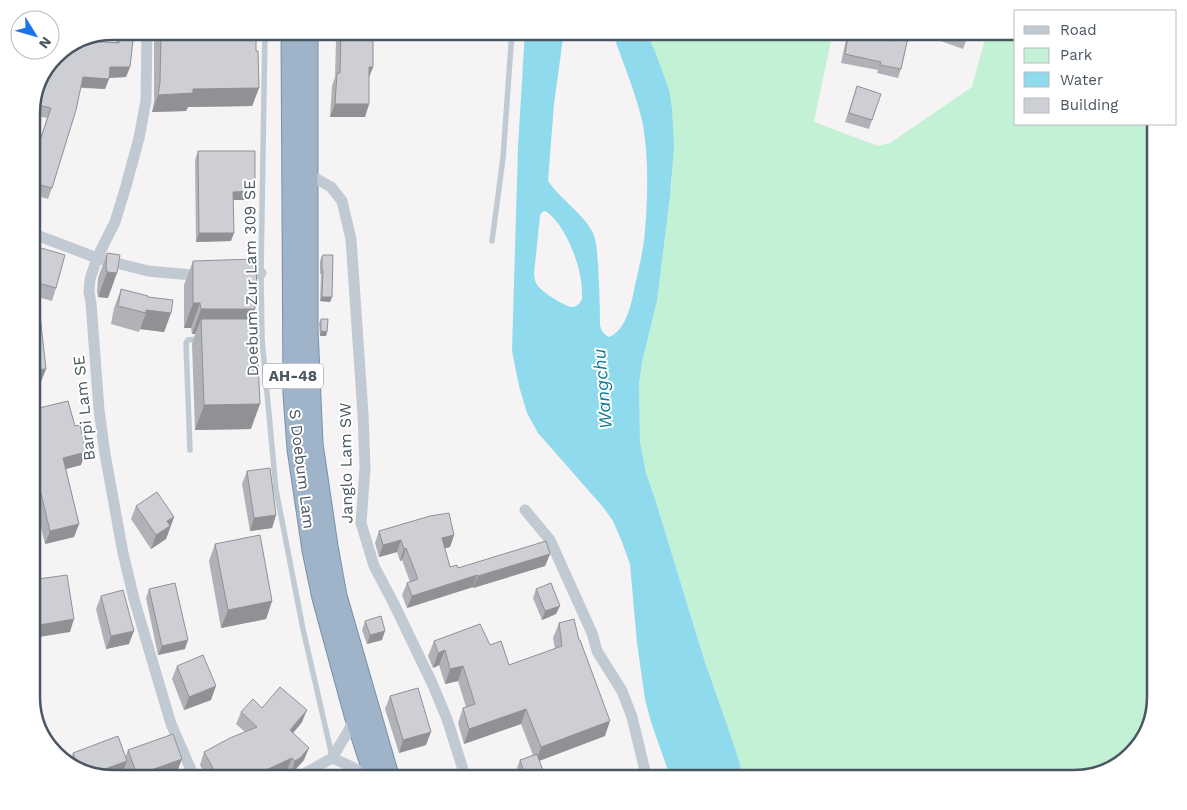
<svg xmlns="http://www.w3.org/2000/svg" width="1187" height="810" font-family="'Work Sans',sans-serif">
<rect width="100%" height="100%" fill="#f5f3f3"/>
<path fill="#c3f1d5" d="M645,31H833L814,122L878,146L890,143L972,87L987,31H1016V124H1156V697L1142,743L1115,768L1074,779H744L736,751L704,659L655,499L646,473L640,442L639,384L642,362L657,301L672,178L649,38Z"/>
<path fill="#90daee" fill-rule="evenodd" d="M525,31H564L554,104L548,181C560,199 584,214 593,233C597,242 597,254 598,263C599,284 600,304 600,325C601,330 603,334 609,337C627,330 632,301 635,285C638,272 641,260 643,247C645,237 645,227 646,217C648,186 648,156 643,125C637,95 622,61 612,31H645L655,51L669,90L672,109L674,147L670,196L660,277L657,301L642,362L639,384L640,442L646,473L655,499L704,659L736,751L744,779H671L651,722L645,699L637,643L630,564L622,542L613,521L603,507L538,433L527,413L519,386L512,351L518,147ZM545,211C562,220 577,257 580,275C582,283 582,291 582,299C580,303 578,306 573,307C567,308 542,292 538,286C535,283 535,279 534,274L540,216L542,212Z"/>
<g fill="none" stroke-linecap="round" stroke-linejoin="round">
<defs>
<path id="trunk" d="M291,31L293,394L297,449L312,550L322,598L354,715L375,779
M308,31V329L313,444L328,546L337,596L390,779"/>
</defs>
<use href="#trunk" stroke="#7690ad" stroke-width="21"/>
<path stroke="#c1cad2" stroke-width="5.5" d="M265,31L261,273L262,339L276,490L303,629L332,756
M492,241L503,158L512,31
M190,450L186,343L188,340L200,339"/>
<path stroke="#c1cad2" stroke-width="11" d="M147,31L146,101L139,138L126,186L115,222L97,258L90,279L89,292L91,303L99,410L105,454L123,553L134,599L171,724L195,779
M308,174L331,187L342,201L351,239L363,414L365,468L361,523L374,566L393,602L432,683L447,719L466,779
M31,233L97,258L148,271L203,276
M241,275L261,273
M525,510L550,540L592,633L597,651L622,691L632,717L647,779
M332,758C346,764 359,769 369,779
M295,779L332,758L349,730L354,716"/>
<use href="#trunk" stroke="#9fb4c9" stroke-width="19"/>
</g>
<path fill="#b0b2b7" d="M119,31H134L130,67L126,77L109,78L105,89L81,88L52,188L48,199L31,194V166L47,118L31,115V108L55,55L116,43L117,37Z
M154,31H256V51L259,88L252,106L188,107L186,111L152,112L154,101Z
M340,31H373V67L369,76V104L365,117H330L332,86L335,77L336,41Z
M849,31L890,40L892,31H911L908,42H907L901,69L898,78L877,73L878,70L841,63L846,39Z
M941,31H970L963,49L938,40Z
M857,86L872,120L869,129L845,122Z
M198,151L252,200H233L231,241L196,242L195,160Z
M31,245L56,288L52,301L31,295Z
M107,253L108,298L98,297L97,292L98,278Z
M322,256L332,297L330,302L320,301L321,274H320V261Z
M193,261L255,306V309L252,319L251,429L195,430L192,344L195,334H192L191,328H184V285Z
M121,289L148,297L171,313L164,332L140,329L139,332L111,324L114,308Z
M321,319L327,332L326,336H320L319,323Z
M31,410L81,465L66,469L79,524L74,537L45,544L32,490Z
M247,471L276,515L272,528L250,531L242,484Z
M136,506L174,517L166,539L151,549L131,519Z
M379,531L454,535L450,547L445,548L450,567L458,568L550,554L545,566L473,588V587L407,608L402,595L407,583L410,582L402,560L400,561L397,552L379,557L375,543Z
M215,544L272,601L266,619L221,628L209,561Z
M149,589L185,649L158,655L146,598Z
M536,589L556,614L542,620L533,598Z
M101,596L129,644L106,649L96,609Z
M365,621L382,640L367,644L362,630Z
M559,623L579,640L605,736L539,761L546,779L516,775L515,773L520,760L533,755L521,724L464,744L458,723L463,708L466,707L458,681L445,684L439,665L433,668L428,656L434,641L490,645L509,665L555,649L553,638Z
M177,666L211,700L184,710L172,679Z
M390,696L426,745L399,753L385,709Z
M262,708L302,722L293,733L304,760L295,770L291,773L287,770L269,779H207L200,765L204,752L245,732L236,724L241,712Z
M128,750L177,772L159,779H129L124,767L122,774L111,778L68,765L73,753L125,758Z"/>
<path fill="#909195" d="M110,67H130L126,77L106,78Z
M369,67H373L368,80Z
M83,77L109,79L105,89L79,87Z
M259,88L252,106L188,107L186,111L152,112L158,95L193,89Z
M335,104H369L365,117H330Z
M255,191L252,200H230L233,192Z
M199,233H234L231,241L196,242Z
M107,272L117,273L108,298L98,297Z
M322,297H332L330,302L320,301Z
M257,301L254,309H255L246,334L201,319L195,334H192L201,309Z
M193,303H200L191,328H184Z
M146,310L171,313L164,332L140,329L146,313Z
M321,331L327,332L326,336H320Z
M46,369L41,382L31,383V370Z
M260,404L251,429L195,430L204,405Z
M86,452L81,465L58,471L63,458Z
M37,477L32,490L31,491V478Z
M276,515L272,528L250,531L254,518Z
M174,517L166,539L151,549L156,535L167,521Z
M79,524L74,537L45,544L50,531Z
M454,535L450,547L438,550L442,538Z
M401,540L397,552L379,557L383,545Z
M406,548L402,560L400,561L404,549Z
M550,554L545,566L473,588L478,576Z
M477,575L473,587L407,608L412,596Z
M272,601L266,619L221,628L228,610Z
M560,606L556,614L542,620L545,611Z
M74,619L70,632L39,637L36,647L31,648V636L39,625Z
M134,631L129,644L106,649L111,636Z
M385,631L382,640L367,644L370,635Z
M188,640L185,649L158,655L162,646Z
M445,650L439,665L433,668L438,653Z
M463,666L458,681L445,684L450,669Z
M216,686L211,700L184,710L189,697Z
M526,709L521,724L464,744L469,729Z
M307,710L302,722L285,743L290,730Z
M610,721L605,736L536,762L541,747Z
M431,732L426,745L399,753L403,740Z
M309,748L304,760L295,770L291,773L295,761Z
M292,758L287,770L269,779H250L251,777Z
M182,759L177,772L159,779H136L137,775Z
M127,761L122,774L111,778L94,773Z"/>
<path fill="#cdcfd5" stroke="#909195" d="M120,31H134L130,67H110L109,79L83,77L76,110L52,188L31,183V167L51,108L33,104L55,55L89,41L119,43Z
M161,31H256V51H258L259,88L193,89V93L158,95L160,83Z
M341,31H373V67H369V104H335L337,73H340Z
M849,31H852L891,41L893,31H911V33H909L901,69L880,65L881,62L845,54Z
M941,31H970L966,40Z
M857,86L881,94L872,120L849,113Z
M198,151H255V191L233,192L234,233H199Z
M31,245L65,255L56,288L31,281Z
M107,253L120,255L117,273L107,272L106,267Z
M323,255H333L332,297H322L323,270H322V256H323Z
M256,259L257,301H255V309H201L200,303H193V261Z
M121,289L148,296V297L173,300L171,313L146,310V313L118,306Z
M40,315L46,369L31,370V316Z
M201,319H256L260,404L204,405Z
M321,319H328L327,332L321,331Z
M68,401L75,426L80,425L86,452L63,458L79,524L50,531L37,477L31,478V410Z
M270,468L276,515L254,518L247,471Z
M157,492L174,517L167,521L170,526L156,535L136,506Z
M449,513L454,535L442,538L450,567L457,565L458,568L546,541L550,554L478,576L477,575L412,596L407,583L418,579L406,548L404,549L401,540L383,545L379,531L430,516Z
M260,535L272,601L228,610L215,544Z
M67,575L74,619L39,625L41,634L31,636V580Z
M175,583L188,640L162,646L149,589Z
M551,583L560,606L545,611L536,589Z
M123,590L134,631L111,636L101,596Z
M381,616L385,631L370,635L365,621Z
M574,619L579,640H580L610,721L541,747L526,709L469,729L463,708L475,704L463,666L450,669L445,650L438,653L434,641L480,624L490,645L501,641L509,665L562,646L559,623Z
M203,655L216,686L189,697L177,666Z
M280,687L307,710L290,730L309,748L300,758L295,761L292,758L251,777L252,779H219L204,752L230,738L257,727L241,712L253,699L262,708Z
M418,688L431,732L403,740L390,696Z
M173,734L182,759L137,775L128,750Z
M118,736L127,761L94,773L79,768L73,753Z
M537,754L546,779H505L524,772L520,760Z"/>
<g text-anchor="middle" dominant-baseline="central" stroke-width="4" stroke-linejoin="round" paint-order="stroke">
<rect fill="#fff" stroke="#808990" stroke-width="1" x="263" y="363.5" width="60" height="25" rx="4"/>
<g font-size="15" font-weight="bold" fill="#4a5661">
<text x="293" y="376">AH-48</text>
</g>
<g font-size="16" fill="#4a5661" stroke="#fff">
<text transform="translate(251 278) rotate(-91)">Doebum Zur Lam 309 SE</text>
<text transform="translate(84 408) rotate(-96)">Barpi Lam SE</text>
<text transform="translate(346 463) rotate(-91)">Janglo Lam SW</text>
<text transform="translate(302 469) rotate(83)">S Doebum Lam</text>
</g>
<g font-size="18" font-style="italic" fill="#0c7c9b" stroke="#fff">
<text transform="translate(602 389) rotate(-95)">Wangchu</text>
</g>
</g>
<path d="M0 0H1187V810H0ZM113 40H1074A73 73 0 0 1 1147 113V697A73 73 0 0 1 1074 770H113A73 73 0 0 1 40 697V113A73 73 0 0 1 113 40Z" fill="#fff" fill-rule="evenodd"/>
<path fill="none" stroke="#4a5661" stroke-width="2.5" d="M113 40H1074A73 73 0 0 1 1147 113V697A73 73 0 0 1 1074 770H113A73 73 0 0 1 40 697V113A73 73 0 0 1 113 40Z"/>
<rect x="1014" y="10" width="162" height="115" fill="#ffffff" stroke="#b7bbc0"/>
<rect x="1024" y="26" width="25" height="8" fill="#c1cad2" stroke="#b7bbc0"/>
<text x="1060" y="35" font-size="15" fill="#4a5661">Road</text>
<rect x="1024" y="48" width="25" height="15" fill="#c3f1d5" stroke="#b7bbc0"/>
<text x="1060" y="60" font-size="15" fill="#4a5661">Park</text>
<rect x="1024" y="72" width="25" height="15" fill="#90daee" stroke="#b7bbc0"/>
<text x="1060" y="85" font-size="15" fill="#4a5661">Water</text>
<rect x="1024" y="98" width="25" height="15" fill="#cdcfd5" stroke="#b7bbc0"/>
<text x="1060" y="110" font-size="15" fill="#4a5661">Building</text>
<g transform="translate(35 35) rotate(127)"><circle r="24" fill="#ffffff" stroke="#b7bbc0"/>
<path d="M0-4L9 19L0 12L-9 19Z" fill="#1a73e8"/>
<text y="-8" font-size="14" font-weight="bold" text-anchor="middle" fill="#4a5661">N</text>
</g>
</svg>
